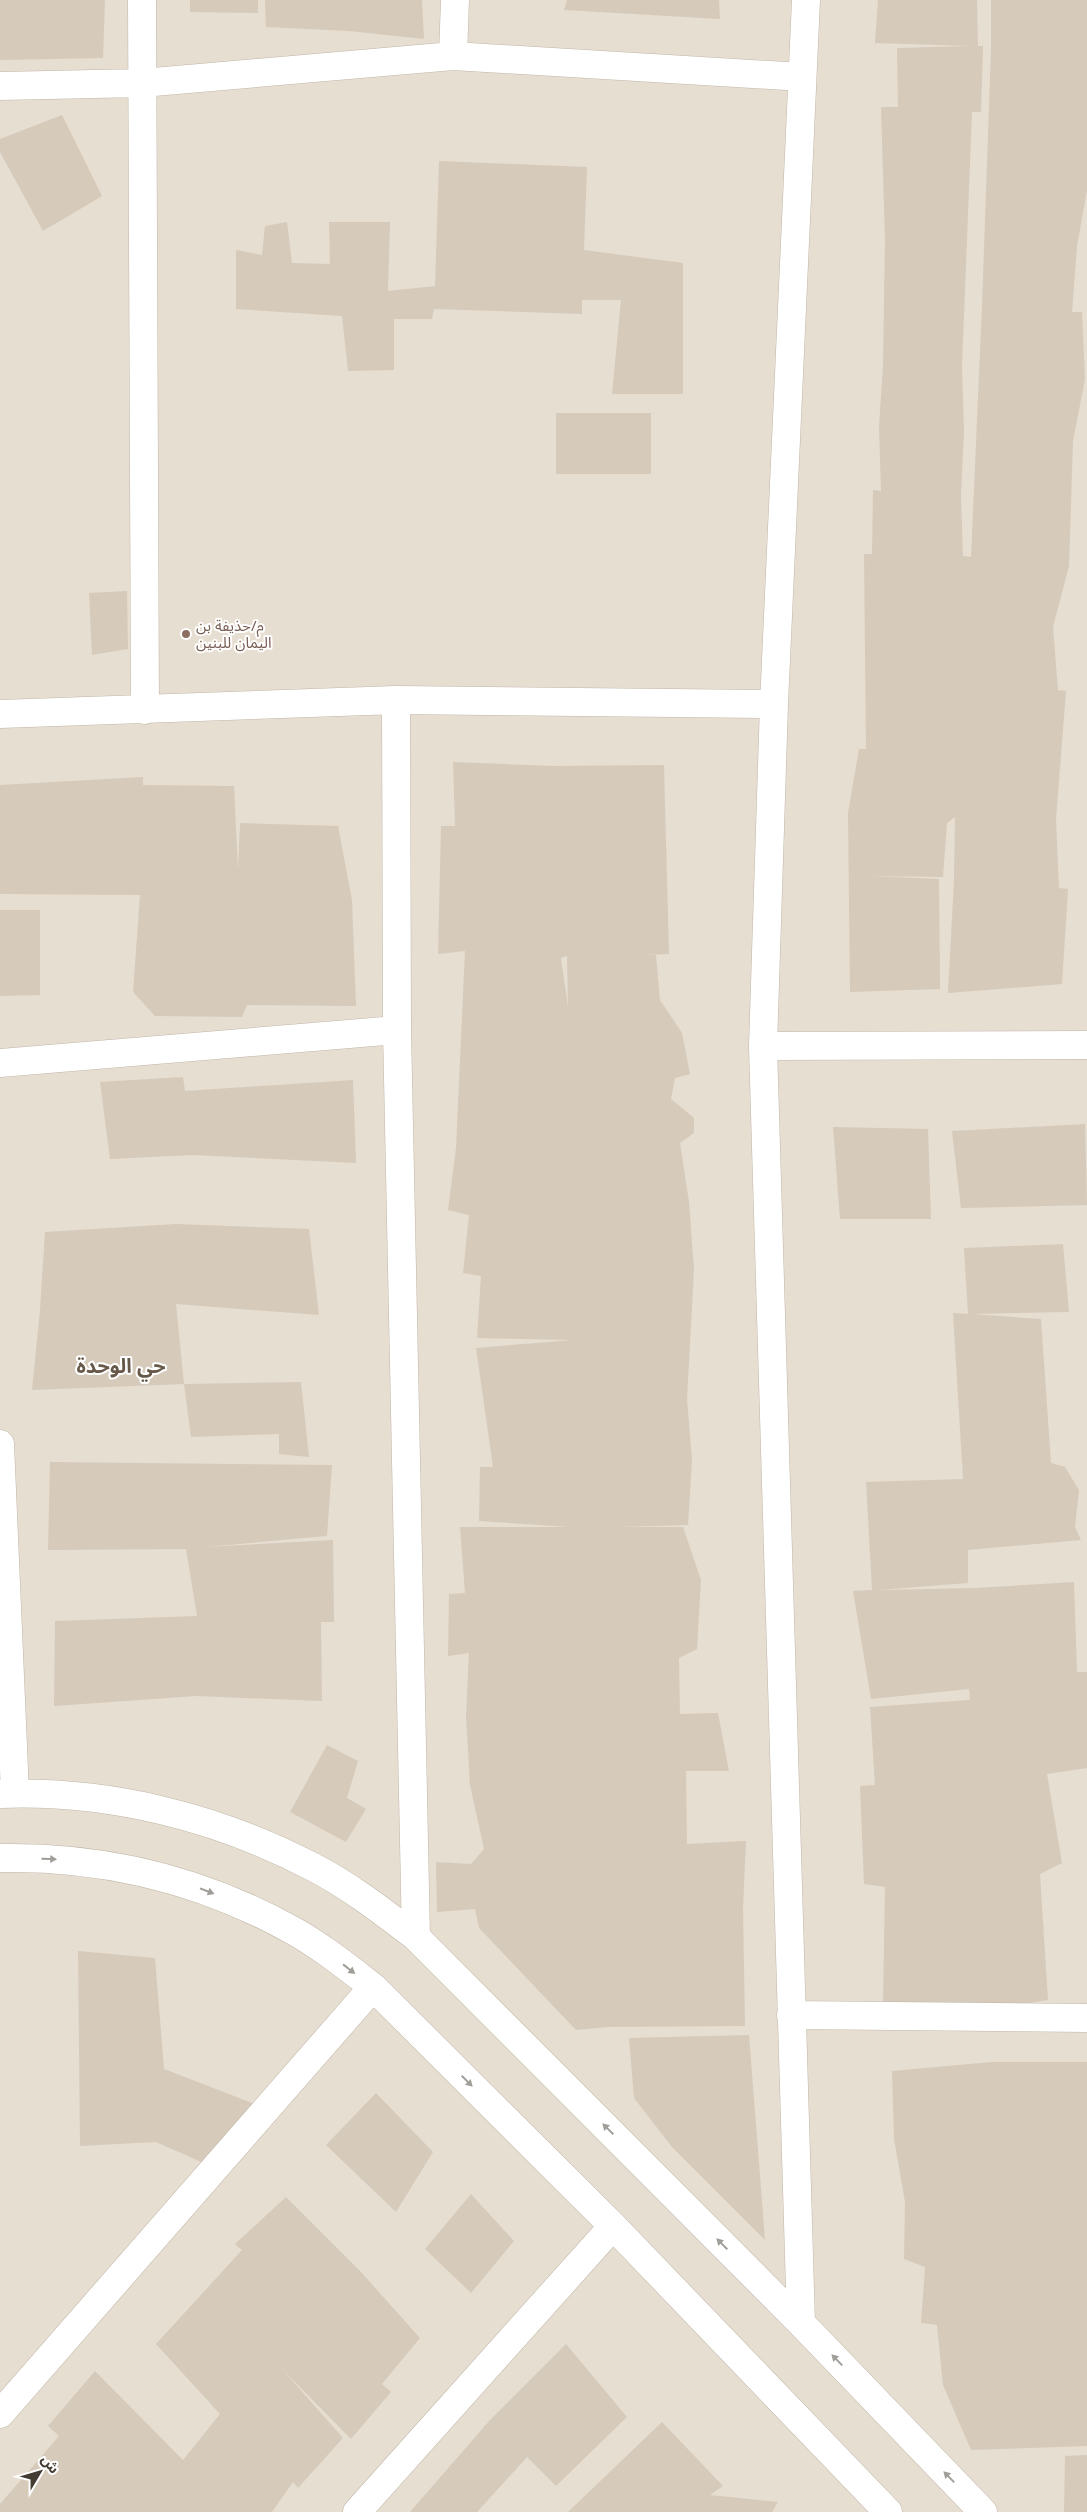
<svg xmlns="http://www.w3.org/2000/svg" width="1087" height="2512" font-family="'Noto Sans','Noto Sans Arabic',sans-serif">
<rect width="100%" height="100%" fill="#f2ece2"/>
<path fill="#e6ded0" d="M0,0H1087V2512H0Z"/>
<path fill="#d6cabb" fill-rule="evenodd" d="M0,0H105L103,58L0,60Z
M190,0H258V13L190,12Z
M265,0H422L424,39L349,31L266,27Z
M567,0H719L720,19L564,10Z
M878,0H977L978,46H983L981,112H972L962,366L964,431L961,495L963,556L971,557L982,306L991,49V0H1087V190L1077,246L1072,312H1082L1085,379L1073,441L1069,566L1053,627L1058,690L1066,691L1056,819L1059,888L1068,889L1062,984L948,993L954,880L955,817L947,823L943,877L868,876L939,879L940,989L850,992L848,813L859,749H866L864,554H872L873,490L881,491L879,427L883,365L885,240L881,107H898L897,48L970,46L875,43Z
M62,115L102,196L43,231L0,152V139Z
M439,161L587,167L584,250L683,263V394H612L621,300H582V314L434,309L432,319H394V370L348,371L342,316L236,309V250L262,255L265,226L287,222L292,263L330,264L329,222H390L388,291L435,286Z
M556,413H651V474H556Z
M127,591L128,649L92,655L89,593Z
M453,762L554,766L664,765L669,954L641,955H656L660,1000L682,1033L690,1074L675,1078L671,1099L694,1118V1133L680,1143L689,1202L694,1270L687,1399L692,1460L688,1525L619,1527H683L701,1580L697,1649L679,1658L680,1714L718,1713L729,1771H686L687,1844L746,1841L743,1908L745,2026L609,2027L576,2030L479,1928L475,1909L437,1912L436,1862L471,1864L484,1849L470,1785L466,1716L469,1653L448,1656L449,1594L465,1593L460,1527H569L479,1521L480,1467H493L476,1348L572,1340L477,1338L481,1276L463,1273L469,1215L448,1210L456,1148L465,951L438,954L441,826H455ZM567,956L568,1007L561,958Z
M143,777V785L234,786L238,870L240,823L338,826L352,900L356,1006L247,1005L242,1017L155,1016L133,992L140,895L0,894V785Z
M0,910H40V995L0,996Z
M183,1077L185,1091L353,1080L356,1163L193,1155L110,1159L100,1082Z
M1085,1124L1087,1205L961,1208L952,1131Z
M833,1127L928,1129L931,1219H840Z
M176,1224L309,1229L319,1315L176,1304L184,1384L32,1390L40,1310L45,1232Z
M1063,1244L1069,1312L971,1314L1041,1319L1051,1463L1065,1467L1079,1490L1075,1527L1081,1540L968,1550V1583L879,1590L975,1588L1074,1582L1077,1672H1087V1768L1047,1774L1062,1863L1040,1874L1048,2000L993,2008L883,2005L885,1887L864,1884L860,1786L875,1785L870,1707L970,1700L969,1689L871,1699L853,1591L872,1590L866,1482L963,1479L953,1313L968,1314L964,1248Z
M301,1382L309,1457L279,1454V1434L191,1437L184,1384Z
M50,1462L332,1465L327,1536L205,1547L333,1540L334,1622H321L322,1701L196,1696L54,1706L55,1621L197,1616L186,1549L48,1550Z
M327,1745L358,1761L347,1798L366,1809L346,1842L290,1812Z
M78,1951L155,1958L164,2069L268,2109L215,2168L156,2142L80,2146Z
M749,2035L765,2240L672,2147L634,2098L629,2038Z
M991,2062H1087V2446L971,2450L943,2385L937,2325L921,2323L925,2267L904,2259L905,2202L894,2139L892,2071Z
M376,2093L433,2152L396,2212L326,2145Z
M471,2194L514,2241L471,2293L425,2249Z
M286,2197L361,2272L420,2338L382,2384L391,2392L351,2439L282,2369L343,2438L298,2488L293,2482L272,2512H0V2504L59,2436L48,2426L95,2371L183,2460L220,2414L156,2344L242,2250L235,2244Z
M566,2344L627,2417L556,2486L527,2457L477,2512H410L490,2420Z
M662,2422L723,2486L710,2495L778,2502L772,2512H568Z
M1087,2455V2512H1064L1065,2456Z"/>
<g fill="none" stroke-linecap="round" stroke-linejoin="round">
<defs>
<path id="minor" d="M142,0L145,710
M453,56L455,0
M0,86L142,83L453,56L802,77
M396,700L397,1030L416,1937
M0,714L396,700L774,704
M763,1046L1087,1045
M0,1063L397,1030
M0,1444L15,1793
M0,1794C109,1790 217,1817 313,1867C350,1886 383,1912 416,1937L801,2323L983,2512
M0,1858C103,1856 202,1880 292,1930C321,1946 347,1967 373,1987L613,2226L888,2512
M791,2015L1087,2018
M801,2323L763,1046L774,704L806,0
M0,2414L373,1987
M357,2512L613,2226"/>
</defs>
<use href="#minor" stroke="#c0b6a8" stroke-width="29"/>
<use href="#minor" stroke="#fff" stroke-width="28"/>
</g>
<defs><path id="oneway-solid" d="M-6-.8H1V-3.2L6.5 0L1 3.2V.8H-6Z" transform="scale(1.25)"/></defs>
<g fill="#a19e99">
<use href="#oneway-solid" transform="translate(49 1859) rotate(2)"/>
<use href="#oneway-solid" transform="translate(207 1891) rotate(21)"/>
<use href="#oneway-solid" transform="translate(349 1969) rotate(38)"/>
<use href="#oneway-solid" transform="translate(467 2081) rotate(45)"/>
<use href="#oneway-solid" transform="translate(608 2129) rotate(-135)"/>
<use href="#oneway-solid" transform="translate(722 2244) rotate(-135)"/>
<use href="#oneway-solid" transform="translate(837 2360) rotate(-134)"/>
<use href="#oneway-solid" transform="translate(949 2477) rotate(-134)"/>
</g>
<circle fill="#8d6e63" stroke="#fff" stroke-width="2" cx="186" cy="634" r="5"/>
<g text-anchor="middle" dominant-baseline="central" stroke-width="4" stroke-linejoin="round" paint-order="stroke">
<g font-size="15" fill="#785e54" stroke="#fff" text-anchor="start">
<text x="196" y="625">م/حذيفة بن<tspan x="196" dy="17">اليمان للبنين</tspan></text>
</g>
<g font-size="20" font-weight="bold" fill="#66594a" stroke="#fff">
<text x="121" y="1365">حي الوحدة</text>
</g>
</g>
<g transform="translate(40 2472) rotate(52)" stroke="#ffffff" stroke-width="4" paint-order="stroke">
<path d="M0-4L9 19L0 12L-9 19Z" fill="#433c33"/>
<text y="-8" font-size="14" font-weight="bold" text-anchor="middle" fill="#433c33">ش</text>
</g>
</svg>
